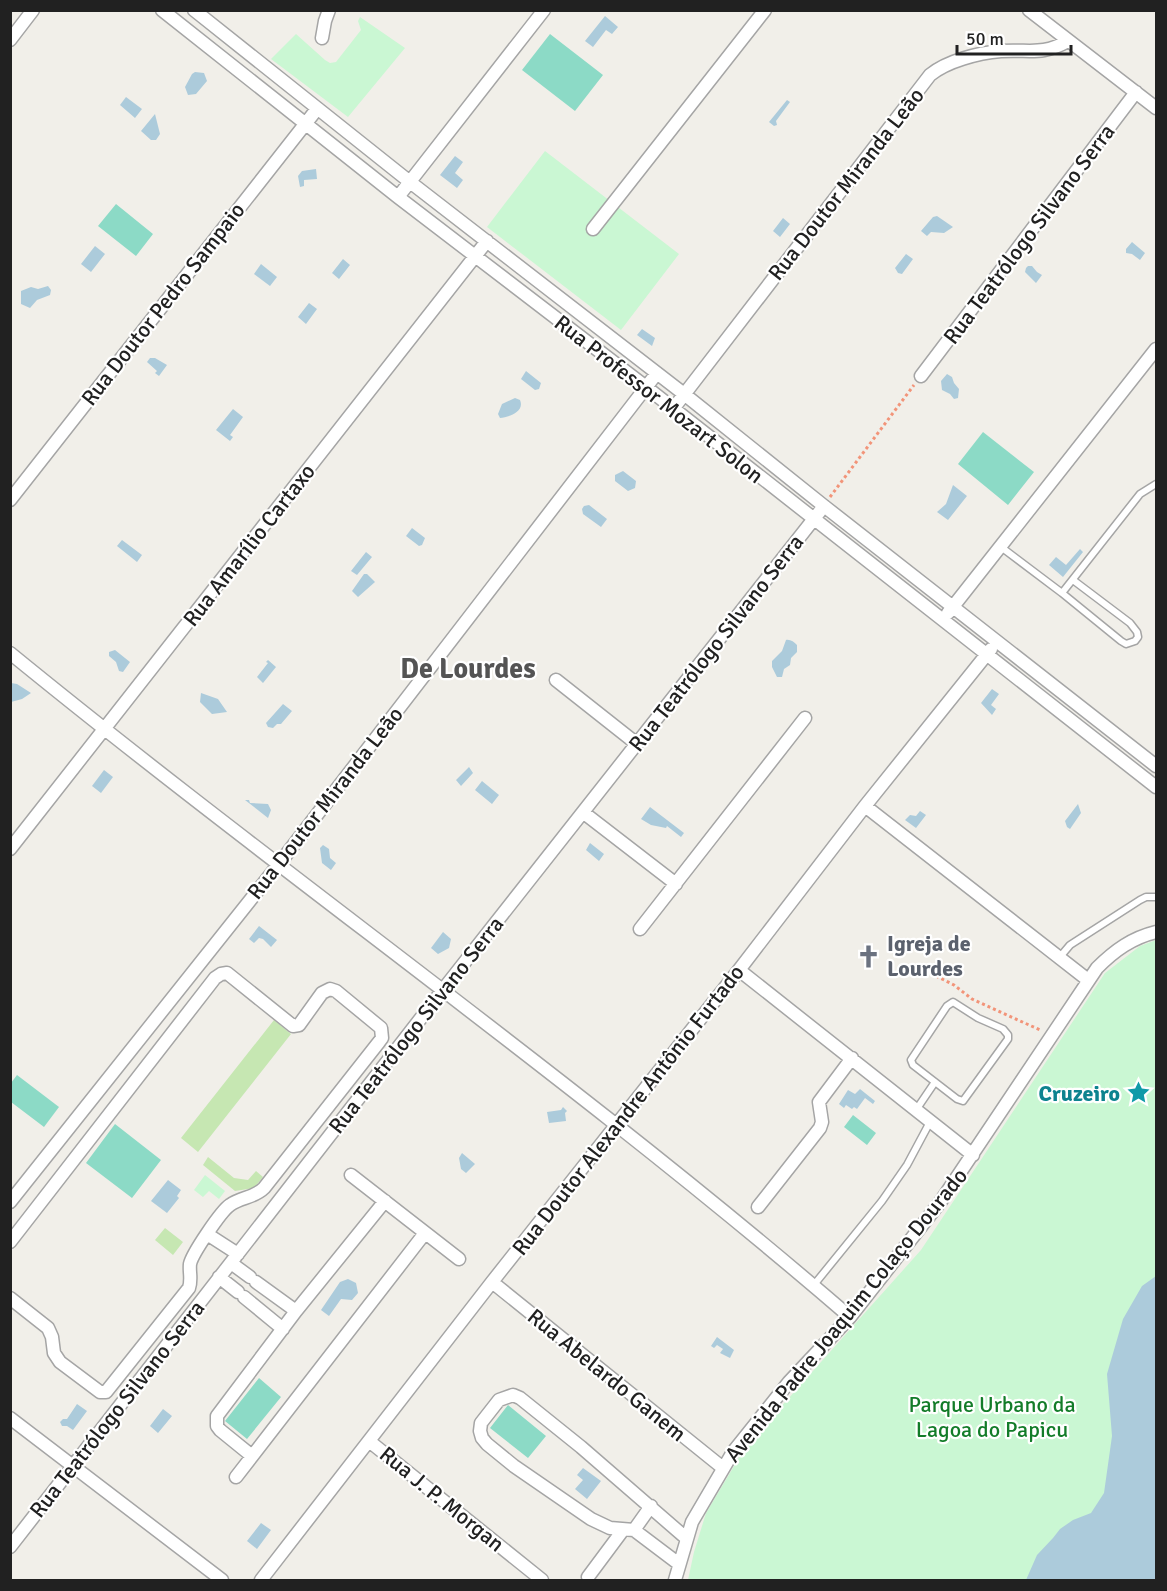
<svg xmlns="http://www.w3.org/2000/svg" width="1167" height="1591" font-family="Signika,sans-serif">
<rect width="100%" height="100%" fill="#f1efe9"/>
<path fill="#c6e7b2" d="M274,1020L291,1034L198,1152L181,1138Z
M208,1157L234,1178L248,1180L256,1171L263,1177L254,1188L235,1191L203,1165Z
M165,1228L183,1242L173,1255L155,1240Z"/>
<path fill="#caf7d3" d="M360,17L405,48L348,117L271,59L296,34L325,60L330,63L336,62L361,30L358,21Z
M545,151L679,254L621,330L487,227Z
M1156,940V1580H688L694,1552L706,1513L746,1446L921,1250L1105,973L1140,946Z
M205,1175L225,1191L219,1199L209,1191L203,1197L194,1190Z"/>
<path fill="#8cdac6" d="M550,34L603,75L575,111L522,70Z
M116,204L153,234L136,256L98,226Z
M983,432L1034,472L1008,505L958,464Z
M17,1075L59,1107L44,1127L11,1102V1083Z
M853,1115L876,1133L867,1145L844,1127Z
M115,1124L161,1160L132,1198L86,1163Z
M259,1378L281,1397L247,1439L225,1421Z
M508,1405L546,1436L528,1458L490,1428Z"/>
<path fill="#accbdb" d="M605,16L618,27L612,34L606,30L593,47L585,41Z
M195,72L204,73L207,81L196,94L188,95L185,87L192,74Z
M126,97L142,109L135,118L120,105Z
M787,100L790,102L776,121L777,125L774,126L769,122Z
M155,114L160,134L156,140H151L141,131Z
M455,156L463,162L455,173L463,180L457,188L440,175Z
M316,169L317,179L304,180V186L300,187L298,176L302,171Z
M937,216L953,227L944,233L931,232L927,236L921,231L933,217Z
M783,218L790,224L780,237L773,231Z
M1132,242L1145,253L1140,260L1132,254L1126,253V249Z
M95,246L105,254L91,272L81,264Z
M906,254L913,259L902,274L898,273L895,268Z
M343,259L350,265L339,279L332,273Z
M261,264L277,277L270,286L254,274Z
M1028,266H1032L1037,272L1042,275L1036,283L1025,272L1026,268Z
M48,286L51,290L50,295L37,300L30,308L21,304V291L31,287L38,289Z
M309,303L317,309L306,324L298,317Z
M642,329L655,338L652,346L637,335Z
M155,358L167,365L159,376L155,373L157,371L147,362L150,358Z
M526,371L541,383L539,389L535,390L521,379Z
M947,374L952,377L954,383L959,389L958,398L954,399L950,394L942,390L941,381Z
M515,398L520,400C525,412 509,417 500,418L498,414L502,404Z
M233,409L243,417L230,435L233,437L230,441L216,430Z
M623,471L636,481L635,488L628,491L615,481V475Z
M953,485L967,496L948,520L937,512L946,504Z
M589,505L607,519L601,527L583,514L582,509L584,506Z
M412,528L425,538L422,545L419,546L406,536Z
M122,540L142,555L137,562L117,546Z
M1080,549L1083,552L1063,577L1049,565L1056,557L1066,565Z
M366,552L372,557L357,575L351,571Z
M364,574H367L375,582L358,597L352,591Z
M786,640C790,639 794,642 797,645V652L791,658L790,665L784,669L782,677H777L772,667V661L782,651Z
M115,650L130,662L123,672L119,671L116,662L109,656V652Z
M268,660L276,667L263,683L257,677L268,663L266,662Z
M11,683L17,684L31,693L22,699L11,702Z
M992,689L999,694L991,705L996,709L992,715L981,703Z
M201,693L218,699L227,712L212,714L200,702Z
M283,704L292,711L281,724H277L273,728L268,727L266,723Z
M469,767L473,773L461,786L456,780Z
M104,770L113,777L101,793L92,786Z
M482,781L499,795L492,804L475,790Z
M245,800H249L250,803L268,804L271,810L268,818Z
M1078,804L1081,813L1070,829L1067,827L1065,821Z
M650,807L684,833L681,837L667,826L666,828L651,825L641,819Z
M920,811L926,815L916,828L905,820L910,815L916,816Z
M590,843L604,854L599,861L586,850Z
M323,845L329,849L330,858L336,863L331,870L322,863L320,848Z
M259,926L277,940L271,947L263,939L259,938L254,943L249,939Z
M443,932L451,939L449,948L438,954L431,948Z
M860,1089L875,1101L873,1104L865,1098L857,1109L854,1107L852,1109L846,1105L844,1108L839,1104L848,1090L855,1094Z
M563,1107L567,1111L565,1113L566,1121L549,1123L547,1112L561,1110Z
M462,1153L475,1164L466,1173L461,1169L459,1158Z
M168,1180L181,1190L177,1196L179,1198L167,1213L151,1201Z
M1156,1276V1580H1026L1037,1555L1053,1538L1060,1529L1073,1520L1091,1513L1104,1493L1112,1436L1107,1374L1123,1319L1142,1286Z
M348,1279L356,1283L358,1293L352,1300L341,1299L329,1316L321,1310L340,1282Z
M717,1337L734,1350L730,1358L720,1353L723,1349L717,1345L714,1348L711,1346Z
M77,1404L87,1411L73,1430L67,1426H62L60,1422L63,1419H67Z
M163,1409L172,1416L158,1433L150,1426Z
M583,1468L601,1481L587,1499L575,1489L583,1480L577,1475Z
M261,1523L271,1530L257,1549L247,1541Z"/>
<g fill="none" stroke-linecap="round" stroke-linejoin="round">
<defs>
<path id="lane" d="M1001,547L1062,593L1140,494L1156,484
M1062,593L1121,641L1126,644L1135,641L1138,637L1137,632L1130,623L1073,580
M1059,958L1070,945L1140,900L1146,897H1156
M953,1002L978,1018L1003,1029L1008,1035V1039L963,1101L957,1099L913,1065L911,1060L947,1006Z
M916,1110L935,1082
M813,1286L882,1201L907,1165L930,1122"/>
<path id="street" d="M162,10L398,197L646,387L1156,787
M194,10L410,182L684,394L824,506L1156,766
M1029,10L1156,108
M322,38L325,21L329,10
M10,40L33,10
M398,197L544,10
M593,229L765,10
M921,376L1136,92
M673,409L930,75C947,61 978,53 1001,51C1030,49 1041,56 1068,41
M10,500L317,109
M948,613L1156,349
M10,653C287,879 580,1084 850,1317
M556,680L637,744
M865,806L1088,980
M584,813L676,884
M10,849L487,241
M640,929L805,718
M739,970L973,1155
M351,1175L459,1259
M10,1202L279,864L657,373
M758,1207L820,1128L822,1122L819,1102L852,1058
M207,1234L238,1254
M10,1242L215,978L221,974L227,973L293,1026L299,1025L322,993L330,989L336,991L381,1028L382,1038L379,1042L264,1188C254,1198 241,1197 230,1205C221,1211 192,1254 190,1264C189,1272 192,1279 189,1288L106,1392H100L60,1362L54,1353L52,1337L48,1328L10,1298
M231,1263L250,1277
M219,1277L238,1292
M256,1282L296,1311
M492,1282L723,1468
M244,1297L283,1329
M10,1418L222,1580
M369,1441L542,1580
M252,1456L220,1430L217,1426V1416L296,1311L385,1201
M236,1477L425,1233
M634,1530L651,1506
M10,1547L442,991L824,506
M679,1564L634,1530L610,1528L591,1519L514,1466L487,1444L482,1438L480,1431L481,1423L499,1400L513,1395L520,1398L581,1447L686,1538
M588,1577L623,1530
M261,1580L492,1282L739,970L865,806L991,649
M675,1580L692,1522L733,1452L789,1382L850,1317L941,1201L1097,968C1115,950 1132,938 1156,932"/>
</defs>
<use href="#lane" stroke="#a5a5a5" stroke-width="9"/>
<use href="#street" stroke="#a5a5a5" stroke-width="15"/>
<path stroke="#f29479" stroke-width="3" stroke-dasharray="3 3" stroke-linecap="butt" d="M830,497L914,385
M936,976L954,985L972,999L1040,1030"/>
<use href="#lane" stroke="#fff" stroke-width="6"/>
<use href="#street" stroke="#fff" stroke-width="12"/>
</g>
<defs>
<symbol id="church-bare" viewBox="-9 -9 18 18"><path d="M-1.2-6h2.4v3.5h3.3v2.4h-3.3V6h-2.4V-.1h-3.3v-2.4h3.3Z" fill="#6b7280" stroke="#fff" stroke-width="2.5" paint-order="stroke"/></symbol>
<symbol id="sight-bare" viewBox="-9 -9 18 18"><path d="M0-6L1.8-2.2L6-1.7L2.9 1.2L3.7 5.4L0 3.3L-3.7 5.4L-2.9 1.2L-6-1.7L-1.8-2.2Z" fill="#0f9aa8" stroke="#fff" stroke-width="2.5" paint-order="stroke"/></symbol>
</defs>
<g fill-rule="evenodd">
<use href="#church-bare" x="852" y="940" width="33" height="33"/>
<use href="#sight-bare" x="1122" y="1076" width="33" height="33"/>
</g>
<g text-anchor="middle" dominant-baseline="central" stroke-width="4.5" stroke-linejoin="round" paint-order="stroke">
<g font-size="22" fill="#212121" stroke="#fff">
<text transform="translate(846 184) rotate(-52)">Rua Doutor Miranda Leão</text>
<text transform="translate(1029 234) rotate(-53)">Rua Teatrólogo Silvano Serra</text>
<text transform="translate(163 304) rotate(-52)">Rua Doutor Pedro Sampaio</text>
<text transform="translate(659 399) rotate(38)">Rua Professor Mozart Solon</text>
<text transform="translate(249 545) rotate(-52)">Rua Amarílio Cartaxo</text>
<text transform="translate(716 643) rotate(-52)">Rua Teatrólogo Silvano Serra</text>
<text transform="translate(325 803) rotate(-52)">Rua Doutor Miranda Leão</text>
<text transform="translate(416 1025) rotate(-52)">Rua Teatrólogo Silvano Serra</text>
<text transform="translate(628 1110) rotate(-52)">Rua Doutor Alexandre Antônio Furtado</text>
<text transform="translate(846 1315) rotate(-51)">Avenida Padre Joaquim Colaço Dourado</text>
<text transform="translate(607 1375) rotate(39)">Rua Abelardo Ganem</text>
<text transform="translate(117 1409) rotate(-52)">Rua Teatrólogo Silvano Serra</text>
<text transform="translate(442 1499) rotate(39)">Rua J. P. Morgan</text>
</g>
<g font-size="22" font-weight="bold" fill="#5b616d" stroke="#fff" text-anchor="start">
<text x="887" y="943">Igreja de<tspan x="887" dy="25">Lourdes</tspan></text>
</g>
<g font-size="22" font-weight="bold" fill="#0d838f" stroke="#fff" text-anchor="end">
<text x="1120" y="1093">Cruzeiro</text>
</g>
<g font-size="22" fill="#137c29" stroke="#fff">
<text x="992" y="1404">Parque Urbano da<tspan x="992" dy="25">Lagoa do Papicu</tspan></text>
</g>
<g font-size="28" font-weight="bold" fill="#545454" stroke="#fff">
<text x="468" y="669">De Lourdes</text>
</g>
</g>
<rect width="1167" height="1591" fill="none" stroke="#212121" stroke-width="24"/>
<path d="M957 45v9h114v-9" fill="none" stroke="#212121" stroke-width="3"/>
<text x="966" y="45" font-size="18" fill="#212121" stroke="#ffffff" stroke-width="4.5" paint-order="stroke">50 m</text>
</svg>
